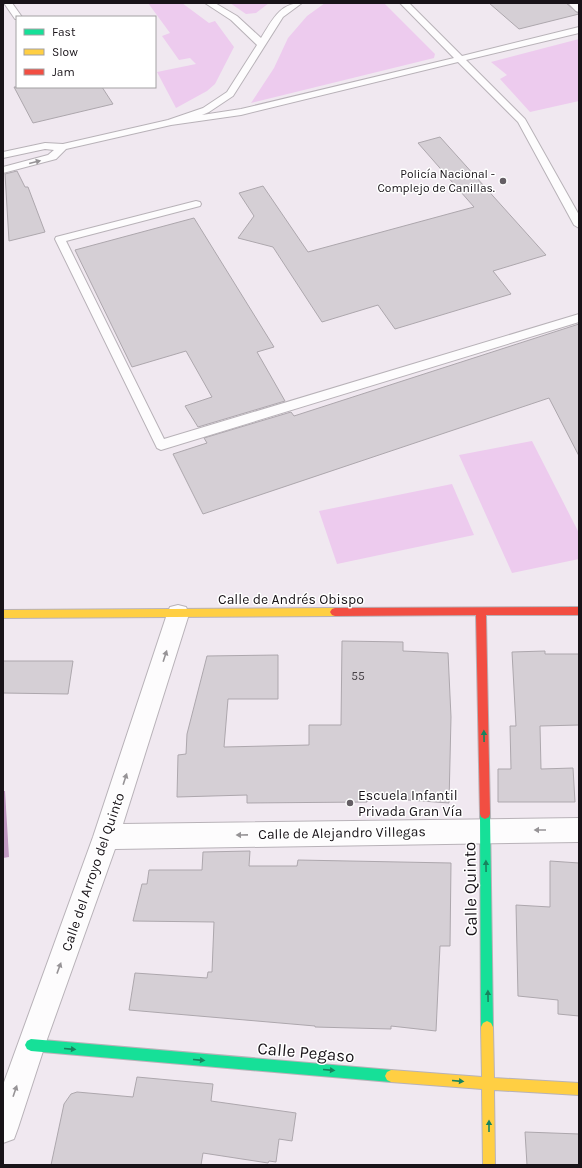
<svg xmlns="http://www.w3.org/2000/svg" width="582" height="1168" font-family="Karla,sans-serif">
<rect width="100%" height="100%" fill="#f0e8f0"/>
<path fill="#edcbee" d="M148,3H182L209,23L215,21L234,47L215,84L207,91L176,108L157,72L196,64L190,58L179,60L162,36L170,33Z
M230,3H269L256,13L246,14Z
M325,3H384L435,54L434,58L251,103L274,68L288,38L307,16Z
M579,39V101L530,112L500,79L507,75L491,62Z
M532,441L579,533V559L512,573L459,455Z
M452,484L474,535L337,564L319,511Z"/>
<path fill="#c49dc5" d="M3,791H5L9,857L3,858Z"/>
<path fill="#d5cfd5" stroke="#ada7ad" d="M489,3H566L579,14L519,29Z
M14,87H102L113,104L33,123Z
M440,137L546,255L493,271L511,294L395,329L378,305L322,322L273,247L238,238L254,216L239,193L263,186L308,252L474,207L418,143Z
M17,171L25,187H28L45,232L9,241L5,174Z
M194,218L274,347L257,352L285,401L198,427L185,406L212,397L186,351L132,367L75,250Z
M579,324V456L549,398L203,514L173,454L207,443L204,438L291,412L294,416Z
M342,641L403,642V651L448,653L451,717L449,803L367,797V802L247,803V795L177,797L178,755L186,754L187,734L207,656L278,655V699H228L224,747L309,745V725H341Z
M545,651V654H579V725L540,726L541,769L573,768L575,802H498V769H511L510,726H516L512,652Z
M3,661H73L68,694L3,693Z
M250,851L249,866H297L298,860L451,863L450,946H440L436,1031L391,1026V1029L315,1027V1026L129,1010L135,973L207,978L208,972H212L214,922L133,921L142,884H147L149,870H202L203,852Z
M550,861L579,863V1016L558,1014V1000L518,996L516,905L550,907Z
M137,1077L213,1084L211,1101L296,1113L292,1141L279,1139L276,1162L269,1161L268,1163L203,1153L201,1165H51L64,1104L71,1094L77,1092L133,1097Z
M525,1132L579,1134V1165H527Z"/>
<g fill="none" stroke-linecap="round" stroke-linejoin="round">
<defs>
<path id="lane" d="M4,3H12L22,17H17V19H15Z
M205,3H215L237,16L261,38C272,21 279,3 302,3L283,17L233,96L209,112L202,115L241,109L454,58L400,3H409L462,56L579,27V33L466,60L525,119L579,215V228L574,225L518,122L458,62L241,115L171,125L66,149L56,159L3,173V167L48,155L54,150L45,149L3,158V152L45,143L63,144L168,120L203,108L227,92L257,45L231,20Z
M568,3H577L579,5V12L576,11Z
M196,201L200,202L201,204L200,206L66,241L164,439L579,314V322L161,450L157,448L55,239L56,237Z"/>
<path id="street" d="M178,605L186,607L189,614L123,824L579,818V842L115,849L45,1045L18,1128L14,1139L3,1143V1085L93,837L167,614L170,607Z"/>
<path id="fast" d="M485,809L489,811L490,814L493,1027L491,1031L487,1033L483,1031L481,1027L480,814L481,811Z
M31,1039L391,1070L395,1072L397,1076L395,1080L391,1082L31,1051L27,1049L25,1045L27,1041Z"/>
<path id="slow" d="M335,608L338,609L340,612L338,615L335,616L3,618V610Z
M487,1021L491,1023L493,1027L494,1078L579,1083V1095L494,1090L495,1165H483L482,1089L391,1082L387,1080L385,1076L387,1072L391,1070L482,1077L481,1027L483,1023Z"/>
<path id="jam" d="M579,607V615H486L490,814L489,817L485,819L481,817L480,814L476,615L335,616L332,615L330,612L332,609L335,608Z"/>
</defs>
<use href="#lane" stroke="#b8b2b8" stroke-width="2"/>
<use href="#street" stroke="#b8b2b8" stroke-width="2"/>
<use href="#fast" stroke="#b8b2b8" stroke-width="2"/>
<use href="#slow" stroke="#b8b2b8" stroke-width="2"/>
<use href="#jam" stroke="#b8b2b8" stroke-width="2"/>
<use href="#lane" fill="#fdfcfd" fill-rule="evenodd"/>
<use href="#street" fill="#fdfcfd" fill-rule="evenodd"/>
<use href="#fast" fill="#16e098" fill-rule="evenodd"/>
<use href="#slow" fill="#ffcf43" fill-rule="evenodd"/>
<use href="#jam" fill="#f24e42" fill-rule="evenodd"/>
</g>
<defs><path id="oneway-solid" d="M-6-.8H1V-3.2L6.5 0L1 3.2V.8H-6Z"/></defs>
<g fill="#969396">
<use href="#oneway-solid" transform="translate(35 162) rotate(-14)"/>
<use href="#oneway-solid" transform="translate(165 656) rotate(-72)"/>
<use href="#oneway-solid" transform="translate(125 779) rotate(-72)"/>
<use href="#oneway-solid" transform="translate(540 830) rotate(180)"/>
<use href="#oneway-solid" transform="translate(242 835) rotate(179)"/>
<use href="#oneway-solid" transform="translate(59 968) rotate(-70)"/>
<use href="#oneway-solid" transform="translate(15 1091) rotate(-71)"/>
</g>
<g fill="#17845e">
<use href="#oneway-solid" transform="translate(484 736) rotate(-91)"/>
<use href="#oneway-solid" transform="translate(486 866) rotate(-91)"/>
<use href="#oneway-solid" transform="translate(488 996) rotate(-91)"/>
<use href="#oneway-solid" transform="translate(70 1049) rotate(5)"/>
<use href="#oneway-solid" transform="translate(199 1060) rotate(5)"/>
<use href="#oneway-solid" transform="translate(329 1070) rotate(5)"/>
<use href="#oneway-solid" transform="translate(458 1081) rotate(5)"/>
<use href="#oneway-solid" transform="translate(489 1126) rotate(-90)"/>
</g>
<g fill="#645e64" stroke="#fff" stroke-width="1.5">
<circle cx="503" cy="181" r="4"/>
<circle cx="350" cy="803" r="4"/>
</g>
<g text-anchor="middle" dominant-baseline="central" stroke-width="3" stroke-linejoin="round" paint-order="stroke">
<g font-size="12" fill="#181318" stroke="#fff" text-anchor="end">
<text x="495" y="174">Policía Nacional -<tspan x="495" dy="14">Complejo de Canillas.</tspan></text>
</g>
<g font-size="12" fill="#474247">
<text x="358" y="676">55</text>
</g>
<g font-size="14" fill="#181318" stroke="#fff">
<text x="291" y="599">Calle de Andrés Obispo</text>
<text transform="translate(342 833) rotate(-1)">Calle de Alejandro Villegas</text>
<text transform="translate(93 872) rotate(-71)">Calle del Arroyo del Quinto</text>
</g>
<g font-size="14" fill="#181318" stroke="#fff" text-anchor="start">
<text x="358" y="795">Escuela Infantil<tspan x="358" dy="16">Privada Gran Vía</tspan></text>
</g>
<g font-size="17" fill="#181318" stroke="#fff">
<text transform="translate(470 889) rotate(-91)">Calle Quinto</text>
<text transform="translate(306 1052) rotate(5)">Calle Pegaso</text>
</g>
</g>
<rect width="582" height="1168" fill="none" stroke="#181318" stroke-width="8"/>
<rect x="16" y="16" width="140" height="72" fill="#ffffff" stroke="#a3a1a3"/>
<rect x="24" y="29" width="20" height="6" fill="#16e098" stroke="#a3a1a3"/>
<text x="52" y="36" font-size="12" fill="#181318">Fast</text>
<rect x="24" y="49" width="20" height="6" fill="#ffcf43" stroke="#a3a1a3"/>
<text x="52" y="56" font-size="12" fill="#181318">Slow</text>
<rect x="24" y="69" width="20" height="6" fill="#f24e42" stroke="#a3a1a3"/>
<text x="52" y="76" font-size="12" fill="#181318">Jam</text>
</svg>
